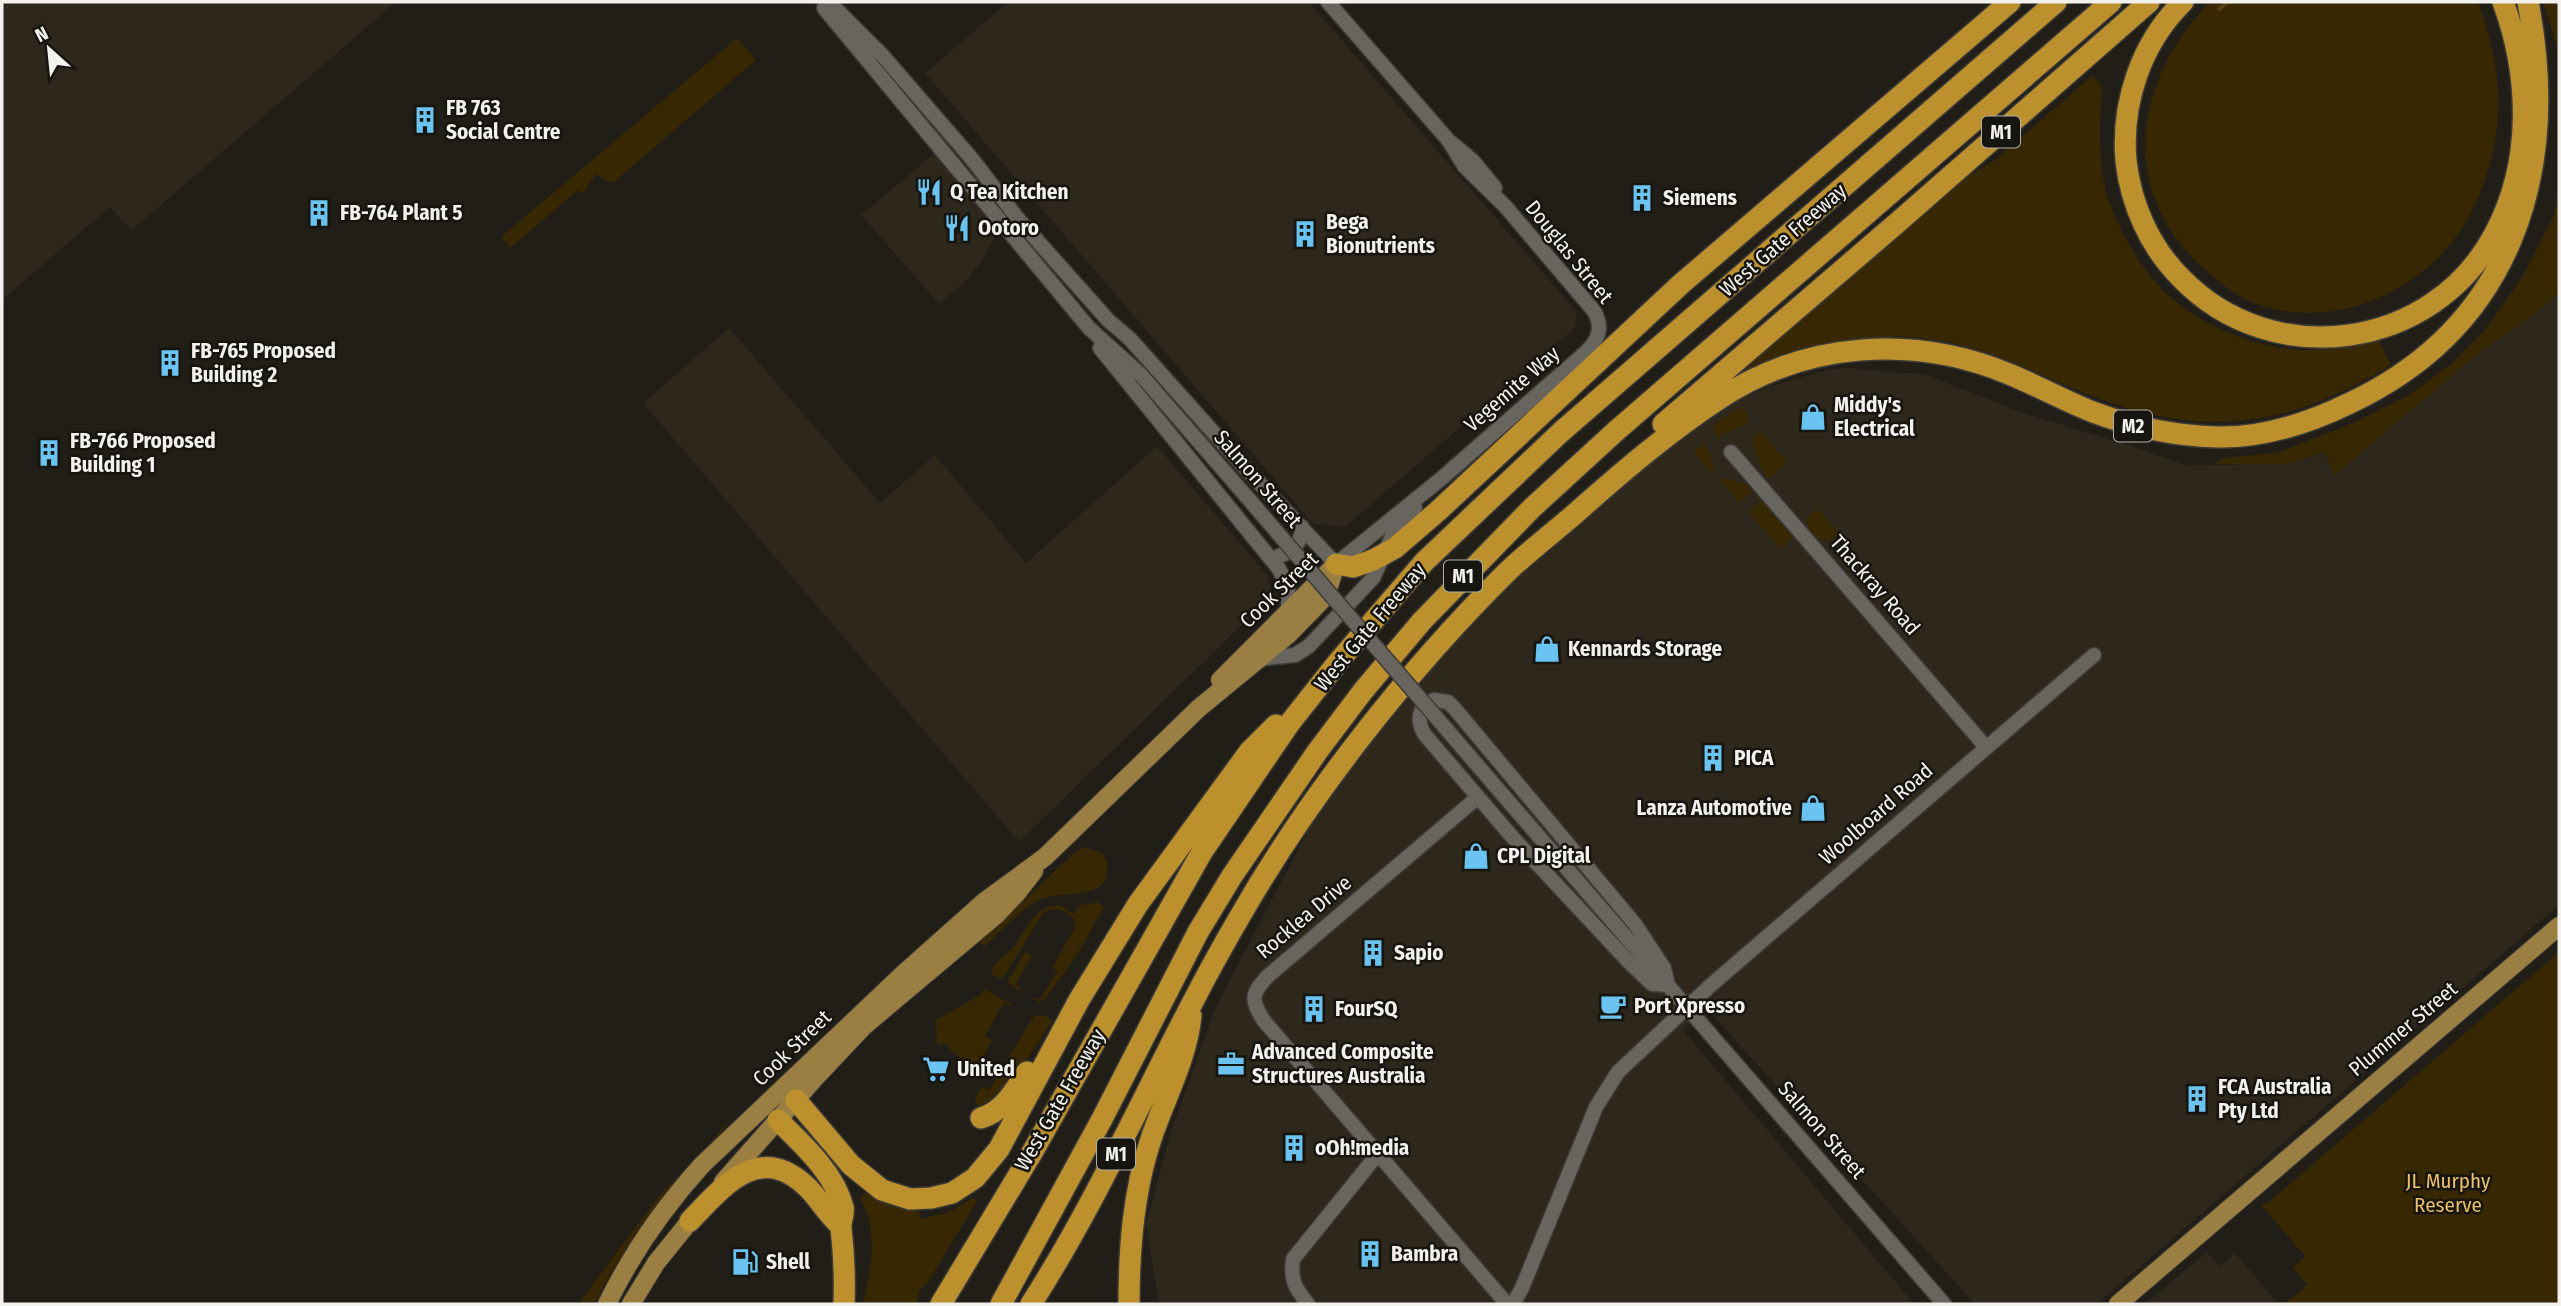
<svg xmlns="http://www.w3.org/2000/svg" width="2561" height="1306" font-family="'Fira Sans Condensed',sans-serif">
<rect width="100%" height="100%" fill="#211e18"/>
<path fill="#2d271c" d="M2,2H396L132,230L110,207L2,300Z
M1008,2H1309L1577,312L1575,328L1345,527L1313,524L925,73Z
M936,152L1000,228L984,258L967,280L939,304L861,215Z
M2559,278V905L2097,1304H1975L1706,1008L1683,1030L1914,1304H1159L1146,1225L1171,1131L1215,1009L1315,817L1374,739L1476,616L1645,461L1693,426L1732,403L1771,386L1830,369L1849,368L1927,375L2023,413L2138,448L2185,465L2287,464L2325,452L2334,475Z
M729,328L880,503L935,455L1026,563L1157,446L1267,575L1271,590L1262,605L1019,842L643,403Z
M2207,1252L2220,1266L2235,1253L2279,1304H2145Z"/>
<path fill="#372703" d="M2210,2H2478C2504,73 2507,132 2476,203C2440,284 2343,334 2256,304C2235,296 2216,280 2200,265C2116,187 2136,78 2210,2Z
M2543,2H2559V55V53Z
M737,38L756,60L614,182H607L596,174L583,194L578,190L510,248L501,237Z
M2093,75L2102,87C2100,118 2098,150 2104,182C2111,219 2141,271 2169,296C2200,324 2247,344 2289,349C2318,353 2349,345 2378,338L2391,365C2289,428 2200,440 2087,394C2033,373 1980,344 1921,338C1891,335 1856,338 1826,344C1798,351 1769,366 1742,377L1739,371L1965,178L1995,160Z
M2559,188V292L2539,311L2475,356L2334,476L2325,452L2287,464H2214L2223,458L2277,453L2351,424L2411,394L2452,363L2485,330L2523,276L2554,215Z
M1739,408L1745,409L1749,421C1738,430 1727,430 1716,439L1713,425Z
M1761,431L1787,462L1768,479L1760,466L1752,439Z
M1704,443C1711,451 1711,461 1715,471L1712,473L1693,452Z
M1725,478L1743,483L1753,491L1739,503L1720,480Z
M1759,502H1763L1792,536V539L1781,549L1748,512Z
M1818,508L1839,534L1832,539L1820,541L1809,528L1806,519Z
M1084,847L1102,853C1107,859 1108,865 1107,873C1103,902 1059,889 1037,901C1017,912 1001,931 984,947L980,942L1074,853Z
M1098,902L1104,908L1071,964L1044,1000L1039,1002L1031,997L1040,999L1057,972L1053,967L1076,925C1071,911 1056,905 1043,913L1003,978L1001,979L991,974L992,968C999,959 1009,953 1016,944C1029,926 1035,904 1061,906L1073,914L1081,905Z
M1025,952L1032,956L1016,984L1021,988L1020,991L1007,982Z
M2559,952V1304H2285L2307,1285L2293,1268L2305,1256L2261,1205L2269,1202Z
M985,989L1012,1005L1011,1006L1004,1003L985,1035L992,1041L977,1066L968,1060L962,1072L956,1071L959,1056L953,1053L946,1044L937,1045L936,1020L980,995Z
M1034,1016H1046L1052,1021L1000,1102L980,1109L975,1099L982,1086L989,1090Z
M728,1120C719,1145 683,1173 665,1195C637,1229 615,1265 594,1304H578L662,1192L708,1147Z
M866,1192C881,1204 900,1207 918,1210L921,1219L949,1212L973,1198L977,1201L929,1280L919,1292L916,1304H863C871,1271 879,1229 860,1198Z"/>
<g fill="none" stroke-linecap="round" stroke-linejoin="round">
<path stroke="#553f10" stroke-width="3.5" d="M2219,9L2228,2"/>
<defs>
<path id="minor" d="M829,2L883,56L972,159L1018,219L1108,320L1130,339L1247,470L1336,564L1442,478L1585,353C1598,341 1604,328 1594,311L1505,206L1465,167L1449,141
M1328,2L1449,141L1473,161L1495,188
M824,8L1089,328L1141,375L1246,496
M1100,348L1279,569L1288,587V612
M1731,452L1985,746
M1271,559C1290,553 1301,548 1302,527
M1257,661L1266,658L1295,655L1309,646L1373,578L1394,532L1415,508
M1434,700L1448,702L1455,709L1635,924L1664,968L1668,985L1652,984L1628,961L1514,839L1425,735C1416,721 1418,707 1434,700Z
M1503,795L1944,1304
M1478,797L1268,976C1250,995 1251,1000 1264,1021L1507,1304
M1308,1304C1295,1288 1290,1280 1293,1259L1377,1155
M1513,1304L1522,1288L1596,1107L1618,1072L1711,985L2094,655"/>
<path id="major" d="M1220,680L1331,569
M723,1182L815,1078L864,1026L996,915L1017,893L1034,871
M607,1304C632,1253 663,1208 702,1165L902,975L985,901L1045,857L1199,708L1289,634L1326,596L1336,564
M631,1304L656,1263L698,1211
M2118,1304L2559,926"/>
<path id="highway" d="M2183,2C2141,43 2121,103 2126,161C2131,205 2150,247 2181,278C2273,373 2434,350 2495,233C2533,162 2530,75 2503,2
M1663,424L1897,223L2149,2
M1336,564L1353,567L1373,560L1395,548L1438,511L1681,284L2010,2
M796,1100L851,1165L882,1190L910,1199L931,1198L952,1193L975,1178L999,1149L1079,1000L1138,904L1249,752L1276,725
M981,1118C1004,1111 1014,1091 1027,1072
M778,1120C802,1144 834,1172 843,1207C845,1214 840,1221 841,1228C844,1254 845,1278 844,1304
M690,1221C724,1185 760,1141 808,1188C820,1200 827,1214 840,1225
M941,1304L1033,1151L1202,852L1289,724L1338,662L1424,562L1561,432L2056,2
M1001,1304L1102,1119L1198,932L1232,876L1317,752L1363,691L1422,621L1532,508L1616,431L2111,2
M1031,1304C1110,1181 1165,1044 1239,918C1308,797 1408,670 1507,572C1529,551 1554,532 1577,512C1623,471 1670,431 1722,397C1809,341 1915,335 2009,374C2038,386 2065,401 2093,412C2133,427 2175,436 2217,437C2264,438 2309,423 2350,403C2511,327 2561,174 2528,2
M1129,1304C1129,1249 1133,1192 1151,1139C1165,1097 1186,1061 1191,1016"/>
</defs>
<use href="#minor" stroke="#3d3b37" stroke-width="17"/>
<use href="#major" stroke="#3d3b37" stroke-width="20"/>
<use href="#highway" stroke="#3d3b37" stroke-width="24"/>
<use href="#minor" stroke="#68645e" stroke-width="14"/>
<use href="#major" stroke="#9b7e41" stroke-width="18"/>
<use href="#highway" stroke="#bd902e" stroke-width="21"/>
<defs>
<path id="minor-bridge" d="M1246,496L1503,795"/>
</defs>
<use href="#minor-bridge" stroke="#3d3b37" stroke-width="17" stroke-linecap="butt"/>
<use href="#minor-bridge" stroke="#68645e" stroke-width="14"/>
</g>
<defs>
<symbol id="building-bare" viewBox="-9 -9 18 18"><path d="M-4-6H4V6H1V3H-1V6H-4ZM-2.5-4.3h1.7v1.8h-1.7ZM.8-4.3h1.7v1.8H.8ZM-2.5-1h1.7V.8h-1.7ZM.8-1h1.7V.8H.8Z" fill="#6ac3f1" stroke="#17150f" stroke-width="2.5" paint-order="stroke"/></symbol>
<symbol id="restaurant-bare" viewBox="-9 -9 18 18"><path d="M-5-6h1v4h1v-4h1v4h1v-4h1v5L-1.5 .5V6h-2V.5L-5-1ZM5-6V6H3V1.5H1.5Q1.5-4 5-6Z" fill="#6ac3f1" stroke="#17150f" stroke-width="2.5" paint-order="stroke"/></symbol>
<symbol id="shop-bare" viewBox="-9 -9 18 18"><path d="M-5-2.5h2.3a2.7 3.5 0 0 1 5.4 0H5L5.5 6h-11ZM-1.5-2.5h3a1.5 2.3 0 0 0-3 0Z" fill="#6ac3f1" stroke="#17150f" stroke-width="2.5" paint-order="stroke"/></symbol>
<symbol id="cafe-bare" viewBox="-9 -9 18 18"><path d="M-5.5-4.5H6V0H3Q3 3.5 0 3.5H-2.5Q-5.5 3.5-5.5 0ZM3-3.2v2h1.7v-2ZM-6 4.5H4V6H-6Z" fill="#6ac3f1" stroke="#17150f" stroke-width="2.5" paint-order="stroke"/></symbol>
<symbol id="office-bare" viewBox="-9 -9 18 18"><path d="M-6-3h4V-5.5h4V-3h4V5H-6ZM-1-4.5V-3h2v-1.5ZM-6 0V1H6V0Z" fill="#6ac3f1" stroke="#17150f" stroke-width="2.5" paint-order="stroke"/></symbol>
<symbol id="supermarket-bare" viewBox="-9 -9 18 18"><path d="M-6-5.5h2.5l.6 2H6L4.5 2H-2.5L-4.4-4H-6ZM-1.5 3.2a1.3 1.3 0 1 0 .1 0ZM3 3.2a1.3 1.3 0 1 0 .1 0Z" fill="#6ac3f1" stroke="#17150f" stroke-width="2.5" paint-order="stroke"/></symbol>
<symbol id="fuel-bare" viewBox="-9 -9 18 18"><path d="M-5.5-6h7V0h2V4h1.3V-2.5L3-4.5l.8-.8L6-3V5H2.5V1h-1V6h-7ZM-4.2-4.7v3.2H.2V-4.7Z" fill="#6ac3f1" stroke="#17150f" stroke-width="2.5" paint-order="stroke"/></symbol>
</defs>
<g fill-rule="evenodd">
<use href="#building-bare" x="406" y="101" width="38" height="38"/>
<use href="#restaurant-bare" x="910" y="173" width="38" height="38"/>
<use href="#building-bare" x="1623" y="179" width="38" height="38"/>
<use href="#building-bare" x="300" y="194" width="38" height="38"/>
<use href="#restaurant-bare" x="938" y="209" width="38" height="38"/>
<use href="#building-bare" x="1286" y="215" width="38" height="38"/>
<use href="#building-bare" x="151" y="344" width="38" height="38"/>
<use href="#shop-bare" x="1794" y="398" width="38" height="38"/>
<use href="#building-bare" x="30" y="434" width="38" height="38"/>
<use href="#shop-bare" x="1528" y="630" width="38" height="38"/>
<use href="#building-bare" x="1694" y="739" width="38" height="38"/>
<use href="#shop-bare" x="1794" y="789" width="38" height="38"/>
<use href="#shop-bare" x="1457" y="837" width="38" height="38"/>
<use href="#building-bare" x="1354" y="934" width="38" height="38"/>
<use href="#cafe-bare" x="1594" y="987" width="38" height="38"/>
<use href="#building-bare" x="1295" y="990" width="38" height="38"/>
<use href="#office-bare" x="1212" y="1045" width="38" height="38"/>
<use href="#supermarket-bare" x="917" y="1050" width="38" height="38"/>
<use href="#building-bare" x="2178" y="1080" width="38" height="38"/>
<use href="#building-bare" x="1275" y="1129" width="38" height="38"/>
<use href="#building-bare" x="1351" y="1235" width="38" height="38"/>
<use href="#fuel-bare" x="726" y="1243" width="38" height="38"/>
</g>
<g text-anchor="middle" dominant-baseline="central" stroke-width="5" stroke-linejoin="round" paint-order="stroke">
<g fill="#17150f" stroke="#b1afaa" stroke-width="2">
<rect x="1982" y="116.5" width="38" height="31" rx="5"/>
<rect x="2114" y="410.5" width="38" height="31" rx="5"/>
<rect x="1444" y="560.5" width="38" height="31" rx="5"/>
<rect x="1097" y="1138.5" width="38" height="31" rx="5"/>
</g>
<g font-size="19" font-weight="bold" fill="#f3f1ed">
<text x="2001" y="132">M1</text>
<text x="2133" y="426">M2</text>
<text x="1463" y="576">M1</text>
<text x="1116" y="1154">M1</text>
</g>
<g font-size="21" font-weight="bold" fill="#f3f1ed" stroke="#17150f" text-anchor="start">
<text x="446" y="108">FB 763<tspan x="446" dy="24">Social Centre</tspan></text>
<text x="950" y="192">Q Tea Kitchen</text>
<text x="1663" y="198">Siemens</text>
<text x="340" y="213">FB-764 Plant 5</text>
<text x="1326" y="222">Bega<tspan x="1326" dy="24">Bionutrients</tspan></text>
<text x="978" y="228">Ootoro</text>
<text x="191" y="351">FB-765 Proposed<tspan x="191" dy="24">Building 2</tspan></text>
<text x="1834" y="405">Middy's<tspan x="1834" dy="24">Electrical</tspan></text>
<text x="70" y="441">FB-766 Proposed<tspan x="70" dy="24">Building 1</tspan></text>
<text x="1568" y="649">Kennards Storage</text>
<text x="1734" y="758">PICA</text>
<text x="1792" y="808" text-anchor="end">Lanza Automotive</text>
<text x="1497" y="856">CPL Digital</text>
<text x="1394" y="953">Sapio</text>
<text x="1634" y="1006">Port Xpresso</text>
<text x="1335" y="1009">FourSQ</text>
<text x="1252" y="1052">Advanced Composite<tspan x="1252" dy="24">Structures Australia</tspan></text>
<text x="957" y="1069">United</text>
<text x="2218" y="1087">FCA Australia<tspan x="2218" dy="24">Pty Ltd</tspan></text>
<text x="1315" y="1148">oOh!media</text>
<text x="1391" y="1254">Bambra</text>
<text x="766" y="1262">Shell</text>
</g>
<g font-size="21" fill="#f3f1ed" stroke="#17150f">
<text transform="translate(1783 240) rotate(-41)">West Gate Freeway</text>
<text transform="translate(1569 252) rotate(51)">Douglas Street</text>
<text transform="translate(1512 389) rotate(-41)">Vegemite Way</text>
<text transform="translate(1258 479) rotate(49)">Salmon Street</text>
<text transform="translate(1875 585) rotate(49)">Thackray Road</text>
<text transform="translate(1279 590) rotate(-44)">Cook Street</text>
<text transform="translate(1370 627) rotate(-50)">West Gate Freeway</text>
<text transform="translate(1876 814) rotate(-41)">Woolboard Road</text>
<text transform="translate(1304 917) rotate(-40)">Rocklea Drive</text>
<text transform="translate(2403 1029) rotate(-40)">Plummer Street</text>
<text transform="translate(792 1048) rotate(-44)">Cook Street</text>
<text transform="translate(1060 1100) rotate(-60)">West Gate Freeway</text>
<text transform="translate(1822 1130) rotate(49)">Salmon Street</text>
</g>
<g font-size="21" fill="#ebbf69" stroke="#17150f">
<text x="2448" y="1181">JL Murphy<tspan x="2448" dy="24">Reserve</tspan></text>
</g>
</g>
<rect width="2561" height="1306" fill="none" stroke="#f3f1ed" stroke-width="7"/>
<g transform="translate(49 49) rotate(333)" stroke="#17150f" stroke-width="5" paint-order="stroke">
<path d="M0-5L12 26L0 18L-12 26Z" fill="#f3f1ed"/>
<text y="-10" font-size="19" font-weight="bold" text-anchor="middle" fill="#f3f1ed">N</text>
</g>
</svg>
